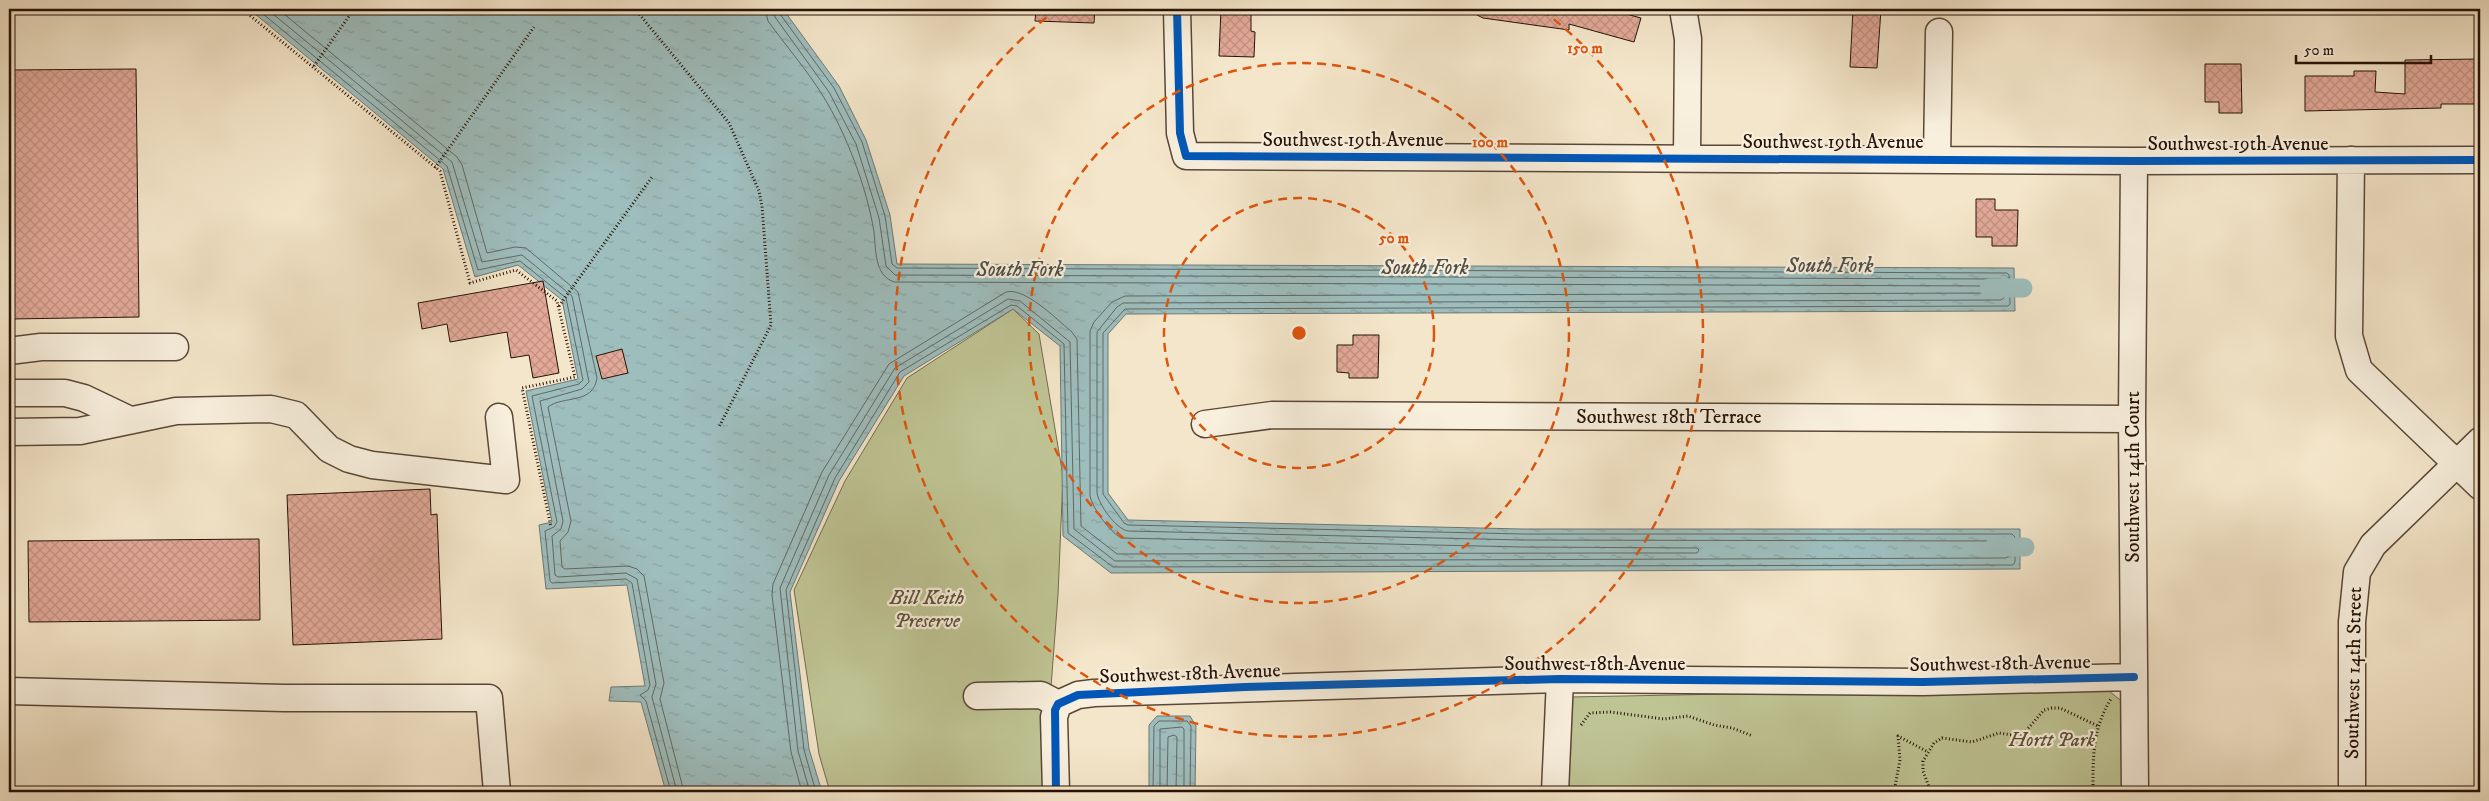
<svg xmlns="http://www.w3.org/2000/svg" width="2489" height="801" font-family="'IM FELL DW Pica',serif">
<defs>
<pattern id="water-ripples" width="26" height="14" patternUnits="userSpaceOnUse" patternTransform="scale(1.25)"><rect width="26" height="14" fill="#9ebebe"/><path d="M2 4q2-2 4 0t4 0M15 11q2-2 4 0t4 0" fill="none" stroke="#88a2a2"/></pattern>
<pattern id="building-cross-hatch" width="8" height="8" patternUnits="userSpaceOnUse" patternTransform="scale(1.25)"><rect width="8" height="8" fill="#e2a998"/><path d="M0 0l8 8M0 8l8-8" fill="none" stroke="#c29082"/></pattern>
</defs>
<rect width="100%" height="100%" fill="#f4e6ca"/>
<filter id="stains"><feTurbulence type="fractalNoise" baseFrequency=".004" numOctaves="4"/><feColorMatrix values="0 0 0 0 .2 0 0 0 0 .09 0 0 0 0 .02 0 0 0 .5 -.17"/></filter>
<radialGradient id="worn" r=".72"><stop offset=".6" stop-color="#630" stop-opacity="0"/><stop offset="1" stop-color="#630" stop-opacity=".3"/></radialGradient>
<path fill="#bfc494" stroke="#726b4e" d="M1013,309L1039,334L1063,476L1058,595L1043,792H830L819,754L794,590L845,481L907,378Z
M2104,687L2124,703V792H1567L1569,697Z"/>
<path fill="url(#water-ripples)" stroke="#6e7975" d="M249,9H783L839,86L866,140L890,215L897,264L2014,268L2015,311L1126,314L1108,334V493L1128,520L1523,529H2020V569L1111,573L1063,536L1060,346L1013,309L904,376L839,481L790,592L809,749L822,792H666L641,702L609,701L611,687L645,686L627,585L546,589L539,525L552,522L526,391L578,379L562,300L518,265L475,277L443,169Z
M1157,716H1190L1196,726L1195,792H1149V725Z"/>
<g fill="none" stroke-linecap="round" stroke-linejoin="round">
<path stroke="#626862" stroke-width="1" d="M257,9L447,166L478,270L520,261L566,298L583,380L579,384L532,396L557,522L554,527L545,531L550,581L552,583L626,579L632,583L650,685L648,690L640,695L646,701L671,792
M267,9L452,162L482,262L522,255L572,296L589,382L582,389L540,401L563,521L561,529L552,536L555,575L558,577L626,573L637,579L656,684L652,697L677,792
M278,9L457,157L462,165L487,253L515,247L526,248L578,292L597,378C593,405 564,395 548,407L571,521L568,532L560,541L562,567L565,569L628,566L637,569L644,576L664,683L660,699L684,792
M765,9L768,21C786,46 807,70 823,96C846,133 867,188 874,232C876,249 874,275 894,282L1993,286L1996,289L1993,293L1125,296L1112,302L1094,322L1090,331V496C1093,509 1109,531 1121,538L1523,547L1697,548L1699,550L1697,553H1617L1117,554L1081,526L1077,339L1071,331C1056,319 1025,287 1006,292L889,364L822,472L773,584L772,595L791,752L802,792
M773,9L775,17L829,92L856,144L879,218L886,266L895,275L2001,279L2003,281L2004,298L2001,300L1123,303L1117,307L1097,332V493C1099,505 1116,529 1128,531L1523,540L2006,541L2009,543V556L2006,558L1115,561L1074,529L1070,342L1020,301L1008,299L895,368L829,475L780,588L798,751L810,792
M779,9L780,14L834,88L862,142L885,216L892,264L897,268L2007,273L2009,275L2010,304L2008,306L1125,309L1103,333V494L1124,523L1128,525L1523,534H2012L2015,537V562L2013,565L1113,567L1068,533L1064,344L1017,306L1011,305L900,372L835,478L786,590L804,750L816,792
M1153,792L1154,726L1159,721H1187L1191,726L1190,792
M1160,792V729L1182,727L1184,729V792
M1167,792L1168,737L1174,735L1177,737L1176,792"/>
<path stroke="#9ebebe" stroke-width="19" d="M1989,288H2023
M1994,547H2025"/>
</g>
<path fill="url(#building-cross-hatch)" stroke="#261207" d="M1036,9H1095L1094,23L1035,21Z
M1221,9H1251V31L1255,32L1254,57L1219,56Z
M1478,9H1608L1641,18L1634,42L1569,24V30L1483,18L1477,15Z
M1853,9H1881L1877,68L1850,67Z
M2480,59V104H2441V108L2305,111V76H2354V71H2376L2375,92L2405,94V60Z
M2205,64H2241L2242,113H2219V102H2205Z
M136,69L139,317L9,319V70Z
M1976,199H1995V210H2018L2017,246H1992V237H1976Z
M543,281L559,373L533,378L529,355L511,358L507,332L450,342L447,324L422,329L418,303Z
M1353,335H1379L1378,378H1349V373L1337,372V345H1353Z
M622,349L628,373L602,379L596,356Z
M430,489L431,515L437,514L442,639L293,645L287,495Z
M259,539L260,620L29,622L28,541Z"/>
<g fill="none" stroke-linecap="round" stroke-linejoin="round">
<defs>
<path id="minor" d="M1177,9L1180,133L1186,156L2134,161L2480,160
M1683,9L1688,39L1687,157
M1937,159L1939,32
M2351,160L2349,336L2359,370L2480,486
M2134,161L2132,419L2135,792
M9,351L41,347H175
M9,393H65L84,398L128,419
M1205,424L1272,415L2132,419
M9,432L80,431L176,411L271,409L296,415L329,449L349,459L372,465L506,480L499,417
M9,691L284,698H489L497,792
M977,696L1041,695L1058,704
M1058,704L1078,695L1094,693L1560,679L1923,682L2134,677
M1056,792L1054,717L1058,704
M1555,792L1560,679
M2352,792V622L2357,572L2373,545L2480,441"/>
</defs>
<use href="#minor" stroke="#5a4738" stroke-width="29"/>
<path stroke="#261207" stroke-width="3" stroke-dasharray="1 2.5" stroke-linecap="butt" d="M242,9L440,171L470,283L516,270L557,301L575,377L522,388L551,527
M635,9L729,123L759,191L762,206L771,325L719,427
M314,66L354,9
M435,168L534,27
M559,306L652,177
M1581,725L1590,713L1610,712L1664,719L1688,716L1714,725L1732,728L1753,736
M1894,792L1900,760L1898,736L1928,752
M1931,792L1923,771V761L1934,743L1942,738L1972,742L1999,733L2019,736L2025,732L2044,710L2052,708H2060L2098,726
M2093,792C2093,759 2092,729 2111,699"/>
<use href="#minor" stroke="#f8efdd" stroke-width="26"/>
<defs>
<path id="cycleway" d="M1177,9L1180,133L1186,156L2134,161L2480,160
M1056,792L1055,710L1058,704L1078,695L1245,687L1560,679L1923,682L2134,677"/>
</defs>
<use href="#cycleway" stroke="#f8efdd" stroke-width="11"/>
<use href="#cycleway" stroke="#0057b8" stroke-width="8"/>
</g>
<g fill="none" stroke="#de550c" stroke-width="2.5" stroke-dasharray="9 6">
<circle cx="1299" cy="333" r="135"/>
<circle cx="1299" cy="333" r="270"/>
<path d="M1542 10A404 404 0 1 1 1056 10"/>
</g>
<g text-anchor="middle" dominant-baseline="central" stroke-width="4.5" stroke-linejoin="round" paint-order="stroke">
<g font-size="20" fill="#261207" stroke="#f8efdd">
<text x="1353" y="140">Southwest 19th Avenue</text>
<text x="1833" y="142">Southwest 19th Avenue</text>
<text x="2238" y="144">Southwest 19th Avenue</text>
<text x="1669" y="417">Southwest 18th Terrace</text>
<text transform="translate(2133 477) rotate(-90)">Southwest 14th Court</text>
<text x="1595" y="664">Southwest 18th Avenue</text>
<text transform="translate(2000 664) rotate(-1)">Southwest 18th Avenue</text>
<text transform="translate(2354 673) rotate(-89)">Southwest 14th Street</text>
<text transform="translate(1190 674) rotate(-2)">Southwest 18th Avenue</text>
</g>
<g font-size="20" font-style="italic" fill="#5c5038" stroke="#f8efdd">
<text x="927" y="598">Bill Keith<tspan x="927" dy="23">Preserve</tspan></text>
<text x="2052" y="740">Hortt Park</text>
</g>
<g font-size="21" font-style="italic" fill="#504e47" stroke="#f8efdd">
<text x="1830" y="266">South Fork</text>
<text x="1425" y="268">South Fork</text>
<text x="1020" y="270">South Fork</text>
</g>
</g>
<circle cx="1299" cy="333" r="8" fill="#de550c" stroke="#f8efdd" stroke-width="2.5"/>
<g font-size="15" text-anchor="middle" font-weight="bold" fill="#de550c" stroke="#f8efdd" stroke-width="4.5" stroke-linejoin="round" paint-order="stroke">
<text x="1585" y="53">150 m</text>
<text x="1490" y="147">100 m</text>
<text x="1394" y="243">50 m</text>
</g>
<rect width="2489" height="801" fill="none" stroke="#f4e6ca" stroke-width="30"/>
<rect x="10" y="10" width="2469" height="781" fill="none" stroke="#261207" stroke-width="2.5"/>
<rect x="15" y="15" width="2459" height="771" fill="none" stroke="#261207"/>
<path d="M2296 55v8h135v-8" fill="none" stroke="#261207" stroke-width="2.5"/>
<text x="2304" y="55" font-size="15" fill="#261207" stroke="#f8efdd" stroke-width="4" paint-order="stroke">50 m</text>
<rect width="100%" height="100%" filter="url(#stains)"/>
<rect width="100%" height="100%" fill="url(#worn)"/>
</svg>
